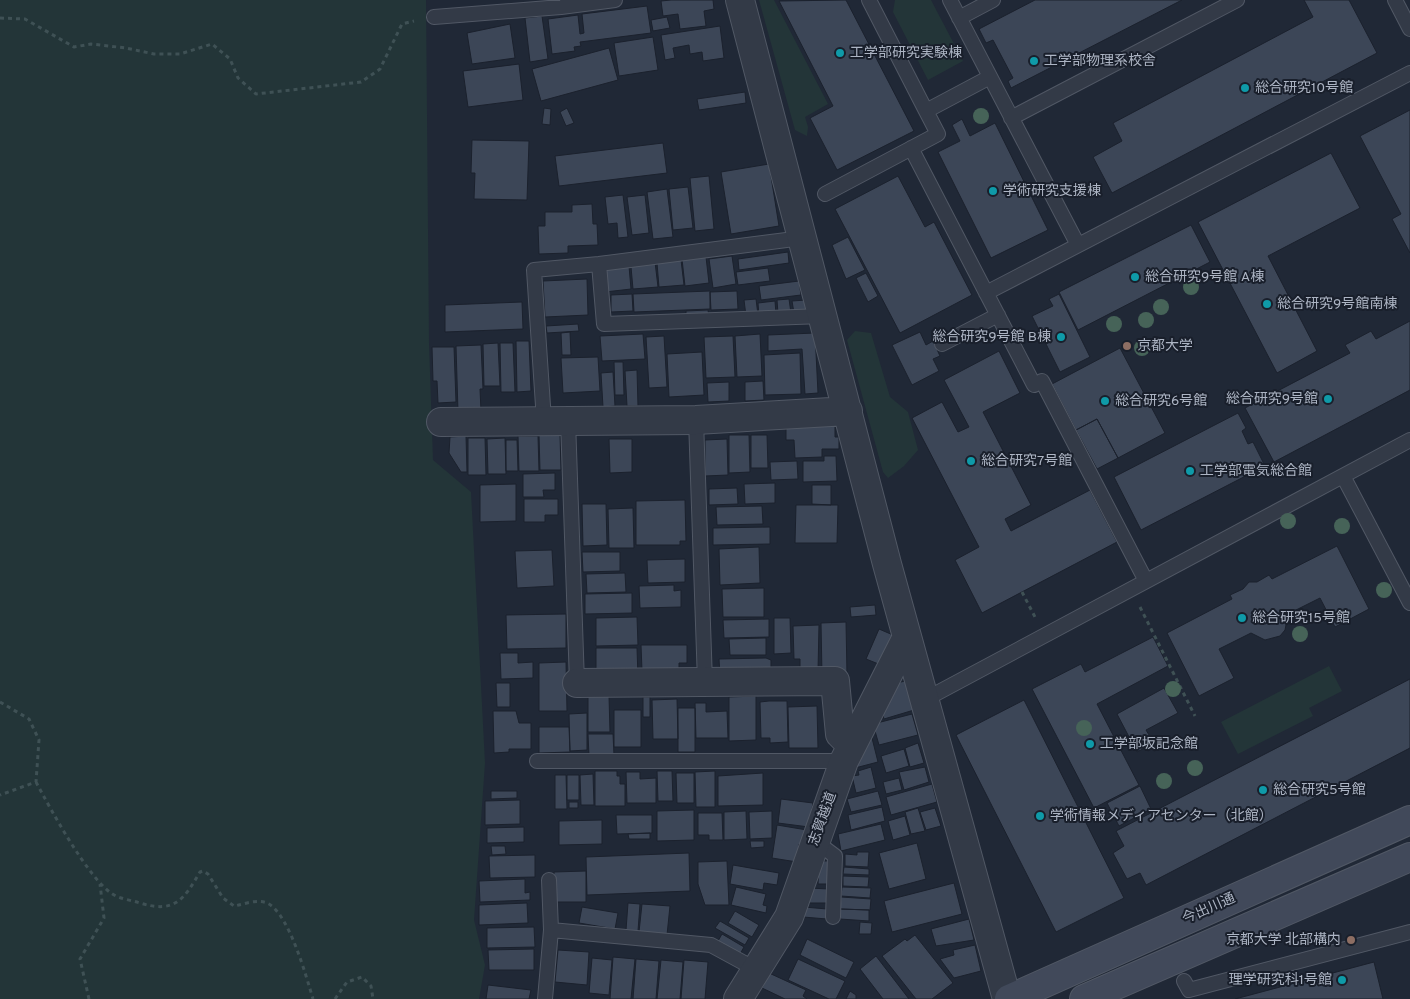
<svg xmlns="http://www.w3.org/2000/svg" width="1410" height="999" font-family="Overpass,'Noto Sans JP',sans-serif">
<rect width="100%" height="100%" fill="#202836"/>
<path fill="#233538" d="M0,0H426L429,343L433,460L471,492L485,763L474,920L485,965L479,999H0Z
M759,0H774L828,104L805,117L808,127L807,136L795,130Z
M895,0H931L963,61L928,80L893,12Z
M855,331L871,333L890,397L908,412L918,450L904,466L888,478L883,472L847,340Z
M1329,666L1342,691L1309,708L1313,716L1238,754L1221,722Z"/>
<path fill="#3c4657" stroke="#1b212d" d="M671,0H713L714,9L704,11L706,26L680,29L678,14L663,16L661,1Z
M846,0L914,131L837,170L810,118L833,106L779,1Z
M1035,0H1182L1011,88L1008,81L1013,78L993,40L986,43L979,29Z
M1304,0H1349L1377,53L1112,193L1093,157L1122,141L1113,123L1313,17Z
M647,6L651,33L580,42L581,46L574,47L575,51L552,54L548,19L578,15L580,34L584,33L582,14Z
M542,16L548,59L530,62L525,18Z
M667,17L670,28L653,31L651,20Z
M510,24L515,58L472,64L467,33Z
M720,26L724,58L703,61L702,52L690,54L689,45L673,48L675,58L665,60L661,35Z
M653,37L658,70L619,76L614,43Z
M609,48L618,80L541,101L532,69Z
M519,64L523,100L468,107L463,71Z
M745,92L746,103L699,110L697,99Z
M544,108L551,109L550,125L542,124Z
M567,108L574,123L566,126L560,112Z
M1410,110V253L1392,219L1401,214L1360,136Z
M962,119L970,136L995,123L1048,230L991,258L938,152L960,141L952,125Z
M472,140L529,141L527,200L474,199L475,173H471Z
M663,143L667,173L559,186L555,156Z
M1331,153L1360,208L1268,256L1317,351L1277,373L1198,222Z
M769,164L779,226L731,234L721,172Z
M709,176L714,229L695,231L690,178Z
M898,176L925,227L934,222L972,295L900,333L835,209Z
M688,187L693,228L673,230L669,189Z
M667,189L673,237L653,239L647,192Z
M623,195L628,237L618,238L617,223L608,224L605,197Z
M645,195L649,233L632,235L627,197Z
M592,204L593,224H597L598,245L568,246V253L539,254L538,226H545V212H572V205Z
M1191,225L1210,262L1078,330L1059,292Z
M848,237L865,270L846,279L832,245Z
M788,252L789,263L739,270L738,259Z
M732,256L736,284L713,288L709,259Z
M706,257L709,283L685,286L682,259Z
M681,260L684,285L659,287L657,263Z
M655,262L658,287L633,289L631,267Z
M629,266L631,289L605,292L602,269Z
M768,268L770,281L738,285L736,272Z
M866,273L878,296L868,302L856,278Z
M587,279L588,315L545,317L543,281Z
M799,281L801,295L761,300L759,286Z
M710,291V309L634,312L633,294Z
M737,291L738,309L711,310L710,292Z
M632,294L633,311L611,312V295Z
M1059,294L1090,357L1060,372L1032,316L1053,306L1049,299Z
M756,299L758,315L746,316L744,300Z
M789,299L791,313L778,314L777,300Z
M806,300L807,312L794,313L792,301Z
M775,301L776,314L759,316L758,303Z
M522,302L523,329L445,332V305Z
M708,310L709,317H686V311Z
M1410,321V390L1274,462L1245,408L1350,353L1345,345L1371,331L1376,339Z
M578,324L579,331L547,333L546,326Z
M570,332L571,355H562L561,333Z
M920,332L926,345L933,341L940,356L933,359L939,371L912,385L892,345Z
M815,333L818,393L805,394L802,349L768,351V335Z
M643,334L645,359L602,361L600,336Z
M760,334L762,376L737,377L735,336Z
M664,336L667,387L649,388L646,337Z
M733,336L735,377L706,378L704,337Z
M516,341H529L531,391L517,392Z
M498,343L500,386H484L483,344Z
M500,343H513L515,392H501Z
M481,345L483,389H480L481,411L458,412L456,346Z
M432,347H454L456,402L438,403L437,381H433Z
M1120,348L1165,433L1118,458L1097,419L1076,430L1052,384Z
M999,351L1020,393L983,412L1031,505L1005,519L1011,531L1090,490L1117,542L982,613L955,560L979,547L912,418L942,402L958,432L969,427L944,380Z
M702,352L704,395L669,397L667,354Z
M800,353L801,394L765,395L764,355Z
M598,357L600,391L563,393L561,358Z
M614,362H623L624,395H615Z
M637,370L638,406H627L625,371Z
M613,372L615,406L603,407L601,373Z
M763,381L764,400L745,401V382Z
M729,382V401L708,402L707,383Z
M1238,413L1246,428L1242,431L1248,444L1253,442L1265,466L1141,530L1114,477Z
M1097,419L1118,458L1097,469L1076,430Z
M835,422V437H839V449H822V457L795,458L794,440H786V423Z
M539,435H560L561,470H540Z
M729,435H749L750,472L729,473Z
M751,435H767L768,468H751Z
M466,436L467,472H461L449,453L450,437Z
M518,436H538L539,471H519Z
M468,438H485L486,475H468Z
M505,438L506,474H488L487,439Z
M609,439H632V472L610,473Z
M727,439L728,475L705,476V440Z
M506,440H517L518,471H506Z
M824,456H836L837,481L803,482V461H824Z
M797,461L798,479L771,480L770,462Z
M555,473V490H543L544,497H523V474Z
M775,483V503L745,504L744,484Z
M516,484V521L480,522V485Z
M812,485H831V505L812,504Z
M737,488L738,504L709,505V489Z
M524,499H558V515H545V522H524Z
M685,500L686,541H680V545H636V501Z
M582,504H606L607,545L583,546Z
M796,505H838L837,543H795Z
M762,506L763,524L717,525L716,507Z
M633,508L634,548H609L608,509Z
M770,527V544L713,545V528Z
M1337,546L1369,609L1335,627L1320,598L1288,614L1285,630L1280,636L1265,640L1251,633L1219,649L1234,678L1199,696L1167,633L1232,599L1230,595L1243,589L1249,582H1257L1269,575L1272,579Z
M759,547L760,583L720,585L719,549Z
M552,550L554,586L517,588L515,551Z
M582,552H620V571L583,572Z
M685,559V582L648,583L647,560Z
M625,573L626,592L587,593L586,574Z
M674,585V591L681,590V607L640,608L639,586Z
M764,588V617H723L722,589Z
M632,593V613L585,614V594Z
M875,605L876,615L851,617L850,607Z
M566,614V648L507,649L506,615Z
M637,617L638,645L596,646V618Z
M774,618H790L791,653L774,654Z
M769,619V637L724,638L723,620Z
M846,622L847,675L822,676L821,623Z
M819,625L818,671H800V659H794L793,626Z
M879,629L893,635L881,665L866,659Z
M1153,637L1168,666L1097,704L1139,785L1094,808L1032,689L1081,664L1085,672Z
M766,638V655H730L729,639Z
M641,645H687V663H679V674L642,671Z
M596,648H637L638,677L596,678Z
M500,653H518V663L533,662V678L501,679Z
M766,658L771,660V672L720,677L719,659Z
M566,662L567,711H539V663Z
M1410,679V748L1146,885L1140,873L1127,879L1113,853L1124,846L1116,831Z
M905,681L914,710L884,719L880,705L893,684Z
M496,683H510V707H497Z
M1164,688L1178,713L1146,730L1154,743L1137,752L1117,714Z
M588,696H609L610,732H588Z
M756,696V740L729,741V697Z
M643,697H650V717H643Z
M677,699L678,739H653L652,700Z
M1024,700L1124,898L1056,932L956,735Z
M769,701H787L788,742L770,743V738H761L760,702Z
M695,703H706V712L727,711L728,738H696Z
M817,706L818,748H789L788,707Z
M678,708H695V752H678Z
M614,710H641V747H614Z
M493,711H516L519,723H531V749H509V752L494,753Z
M587,713V750L570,751L569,714Z
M912,714L918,735L879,745L873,724Z
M539,727H569L570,752L539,753Z
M588,734H613L614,755L589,756Z
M872,738L878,762L855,768L863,740Z
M918,743L924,763L910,767L905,748Z
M904,749L909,766L886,773L881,756Z
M871,767L876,788L856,793L852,776L859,775L858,771Z
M925,767L929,782L904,790L899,772Z
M595,771H617V776H620V784H625V806H595Z
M657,771H672L673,801H658Z
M715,771V807H696L695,772Z
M626,772H640V779L656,778V803H627Z
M676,773H694V803H677Z
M763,773V805L718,806V776Z
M593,774L594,805H581L580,775Z
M555,775H566L567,809H555Z
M567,775H579V800H567Z
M899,778L902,790L886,794L883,782Z
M932,784L937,802L891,815L886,797Z
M1140,786L1151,809L1119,826L1107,803Z
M491,791H517V798L491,799Z
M878,791L882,805L851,812L847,799Z
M781,799L813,803L809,827L778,823Z
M520,800V824L485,825V801Z
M569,802H578V808H569Z
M882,807L885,821L851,830L848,815Z
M918,808L925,831L911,834L905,812Z
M935,808L941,826L926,830L920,812Z
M694,810V840L657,841V811Z
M746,811L747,839L724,840V812Z
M772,811V838L750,839L749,812Z
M698,813H722L723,840H709V835H698Z
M616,815H652V833L617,834Z
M905,816L910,835L893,840L888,821Z
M602,820V844L559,845V821Z
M881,824L885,840L841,851L838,834Z
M777,825L807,830L804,845L799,844L797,862L772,858Z
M524,827V842L487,843V828Z
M650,833V839H629L628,834Z
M750,841H764V847L751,848Z
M917,843L926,879L889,889L879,853Z
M491,846H505L506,854L492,855Z
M857,852H869L868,867L845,866V854L857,855Z
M689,853L690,891L587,895L586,857Z
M535,855V877L490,878L489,856Z
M727,861L729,905H705L698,884V862Z
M819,861H830L828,884H818Z
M733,865L779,873L777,885L764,883L763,890L730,884Z
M844,867L869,869V875L843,874Z
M586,871V902H554V872Z
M843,876L869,877L868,887L843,886Z
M525,879V893L530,892V900L480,902L479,881Z
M954,883L962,914L892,932L884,901Z
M736,887L766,894L763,905L767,906L766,913L731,905Z
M842,887L871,888L870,898L841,896Z
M809,888L829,889L828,903H809Z
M841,897L871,899L870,910L840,909Z
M527,903L528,923L479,925V905Z
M628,903L640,904L638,931L626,930Z
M642,904L670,906L667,935L639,932Z
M582,907L618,913L615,929L579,923Z
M804,907L827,909V919L803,917Z
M840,909L869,910V921L840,919Z
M735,911L759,925L752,937L728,923Z
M969,919L974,940L936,946L931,929Z
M720,921L749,938L745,945L715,928Z
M860,922L872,923L871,934H859Z
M534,927L535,947L487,948V928Z
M722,934L744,947L740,954L718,941Z
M915,935L953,983L932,999H916L882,956L905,939L907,941Z
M807,939L854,962L846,978L800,955Z
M975,945L981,971L954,978L940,959L954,955L953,950Z
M534,949V970H489L488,950Z
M558,950L589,952L587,985L555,982Z
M876,956L909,999H883L860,969Z
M613,957L635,959L631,999H610Z
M592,958L612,960L609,995L589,993Z
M636,959L659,961L656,999H633Z
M798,959L845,981L836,999H829L788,980Z
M661,960L683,962L680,999H657Z
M684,960L708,962L705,999H681Z
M1374,962L1383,999H1235Z
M769,973L806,990L803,996L807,999H785L762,988Z
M488,985L531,990L529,999H486Z
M850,991L856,995V999H846Z"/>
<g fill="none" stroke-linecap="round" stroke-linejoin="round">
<defs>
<path id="service" d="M869,0L926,111L990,77
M950,0L1078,245
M1395,0L1410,29
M434,17L561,7L615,0
M959,18L993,0
M1011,118L1237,0
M911,148L1034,385L1042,381L1146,581
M825,194L938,134L926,111
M599,264L604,324L823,316
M986,293L1410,73
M942,344L998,315
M568,420L577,683
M696,420L705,682
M544,421L534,270L599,264L802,238
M1343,476L1410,603
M924,700L1410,440
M537,761H844
M815,841L835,856L833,917
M551,930L711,945L757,970
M1184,981L1189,990L1410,932
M545,999L551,930L549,880"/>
<path id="minor" d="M740,0L887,564L1007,999
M441,422L696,420L848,411
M577,683L835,681L840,734L851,745
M738,999L789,917L844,761L907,637"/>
<path id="secondary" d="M1009,999L1410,820
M1084,999L1410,857"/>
</defs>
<use href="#service" stroke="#515865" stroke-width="16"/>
<use href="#minor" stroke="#515865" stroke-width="30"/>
<use href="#secondary" stroke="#515865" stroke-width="30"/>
<path stroke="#3f5155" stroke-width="3" stroke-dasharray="4 4" stroke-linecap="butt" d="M0,18L25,19L74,47L91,44L126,48L154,54H180L212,44L230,59L238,78L256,94L361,82L380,69L402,24L414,21
M1022,592L1035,617
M1140,607L1195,716
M0,702L29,719L39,740L36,782L0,795
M36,782C51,810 87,876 111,893C119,899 131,900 140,903C175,914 184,899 200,872L203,871L208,874L223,898L234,906C245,904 259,898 269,904C290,917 306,976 313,999
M89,999L80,959L104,918L100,884
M335,999L347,982L362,977L371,986L373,999"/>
<use href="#service" stroke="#333a47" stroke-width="14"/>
<use href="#minor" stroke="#333a47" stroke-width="28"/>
<use href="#secondary" stroke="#41495a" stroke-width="28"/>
</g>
<g fill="#466358">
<circle cx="981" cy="116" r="8"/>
<circle cx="1191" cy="287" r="8"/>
<circle cx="1161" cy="307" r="8"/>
<circle cx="1146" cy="320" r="8"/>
<circle cx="1114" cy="324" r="8"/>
<circle cx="1142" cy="348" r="8"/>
<circle cx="1288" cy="521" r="8"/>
<circle cx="1342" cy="526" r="8"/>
<circle cx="1384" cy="590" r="8"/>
<circle cx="1300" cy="634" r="8"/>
<circle cx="1173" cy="689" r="8"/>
<circle cx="1084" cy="728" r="8"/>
<circle cx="1195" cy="768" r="8"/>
<circle cx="1164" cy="781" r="8"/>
</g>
<g fill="#0f9aa8" stroke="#191f2b" stroke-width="2">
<circle cx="840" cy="53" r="5"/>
<circle cx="1034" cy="61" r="5"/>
<circle cx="1245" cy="88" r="5"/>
<circle cx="993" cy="191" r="5"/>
<circle cx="1135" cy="277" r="5"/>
<circle cx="1267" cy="304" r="5"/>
<circle cx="1061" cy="337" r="5"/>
<circle cx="1328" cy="399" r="5"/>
<circle cx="1105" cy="401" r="5"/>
<circle cx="971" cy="461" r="5"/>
<circle cx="1190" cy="471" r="5"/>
<circle cx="1242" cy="618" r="5"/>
<circle cx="1090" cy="744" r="5"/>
<circle cx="1263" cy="790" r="5"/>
<circle cx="1040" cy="816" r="5"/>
<circle cx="1342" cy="980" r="5"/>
</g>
<g fill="#8d6e63" stroke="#191f2b" stroke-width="2">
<circle cx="1127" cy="346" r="5"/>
<circle cx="1351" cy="940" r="5"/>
</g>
<g text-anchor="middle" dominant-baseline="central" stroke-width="4" stroke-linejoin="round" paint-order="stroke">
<g font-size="14" fill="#adb5c4" stroke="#191f2b" text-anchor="start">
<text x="850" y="53">工学部研究実験棟</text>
<text x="1044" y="61">工学部物理系校舎</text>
<text x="1255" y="88">総合研究10号館</text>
<text x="1003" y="191">学術研究支援棟</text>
<text x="1145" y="277">総合研究9号館 A棟</text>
<text x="1277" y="304">総合研究9号館南棟</text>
<text x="1051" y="337" text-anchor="end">総合研究9号館 B棟</text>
<text x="1137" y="346">京都大学</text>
<text x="1318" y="399" text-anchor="end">総合研究9号館</text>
<text x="1115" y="401">総合研究6号館</text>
<text x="981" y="461">総合研究7号館</text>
<text x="1200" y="471">工学部電気総合館</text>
<text x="1252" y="618">総合研究15号館</text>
<text x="1100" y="744">工学部坂記念館</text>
<text x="1273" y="790">総合研究5号館</text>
<text x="1050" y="816">学術情報メディアセンター（北館）</text>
<text x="1341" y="940" text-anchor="end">京都大学 北部構内</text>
<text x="1332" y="980" text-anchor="end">理学研究科1号館</text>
</g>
<g font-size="14" fill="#adb5c4" stroke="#191f2b">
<text transform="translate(823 819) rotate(-70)">志賀越道</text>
<text transform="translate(1209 909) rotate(-24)">今出川通</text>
</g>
</g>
</svg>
